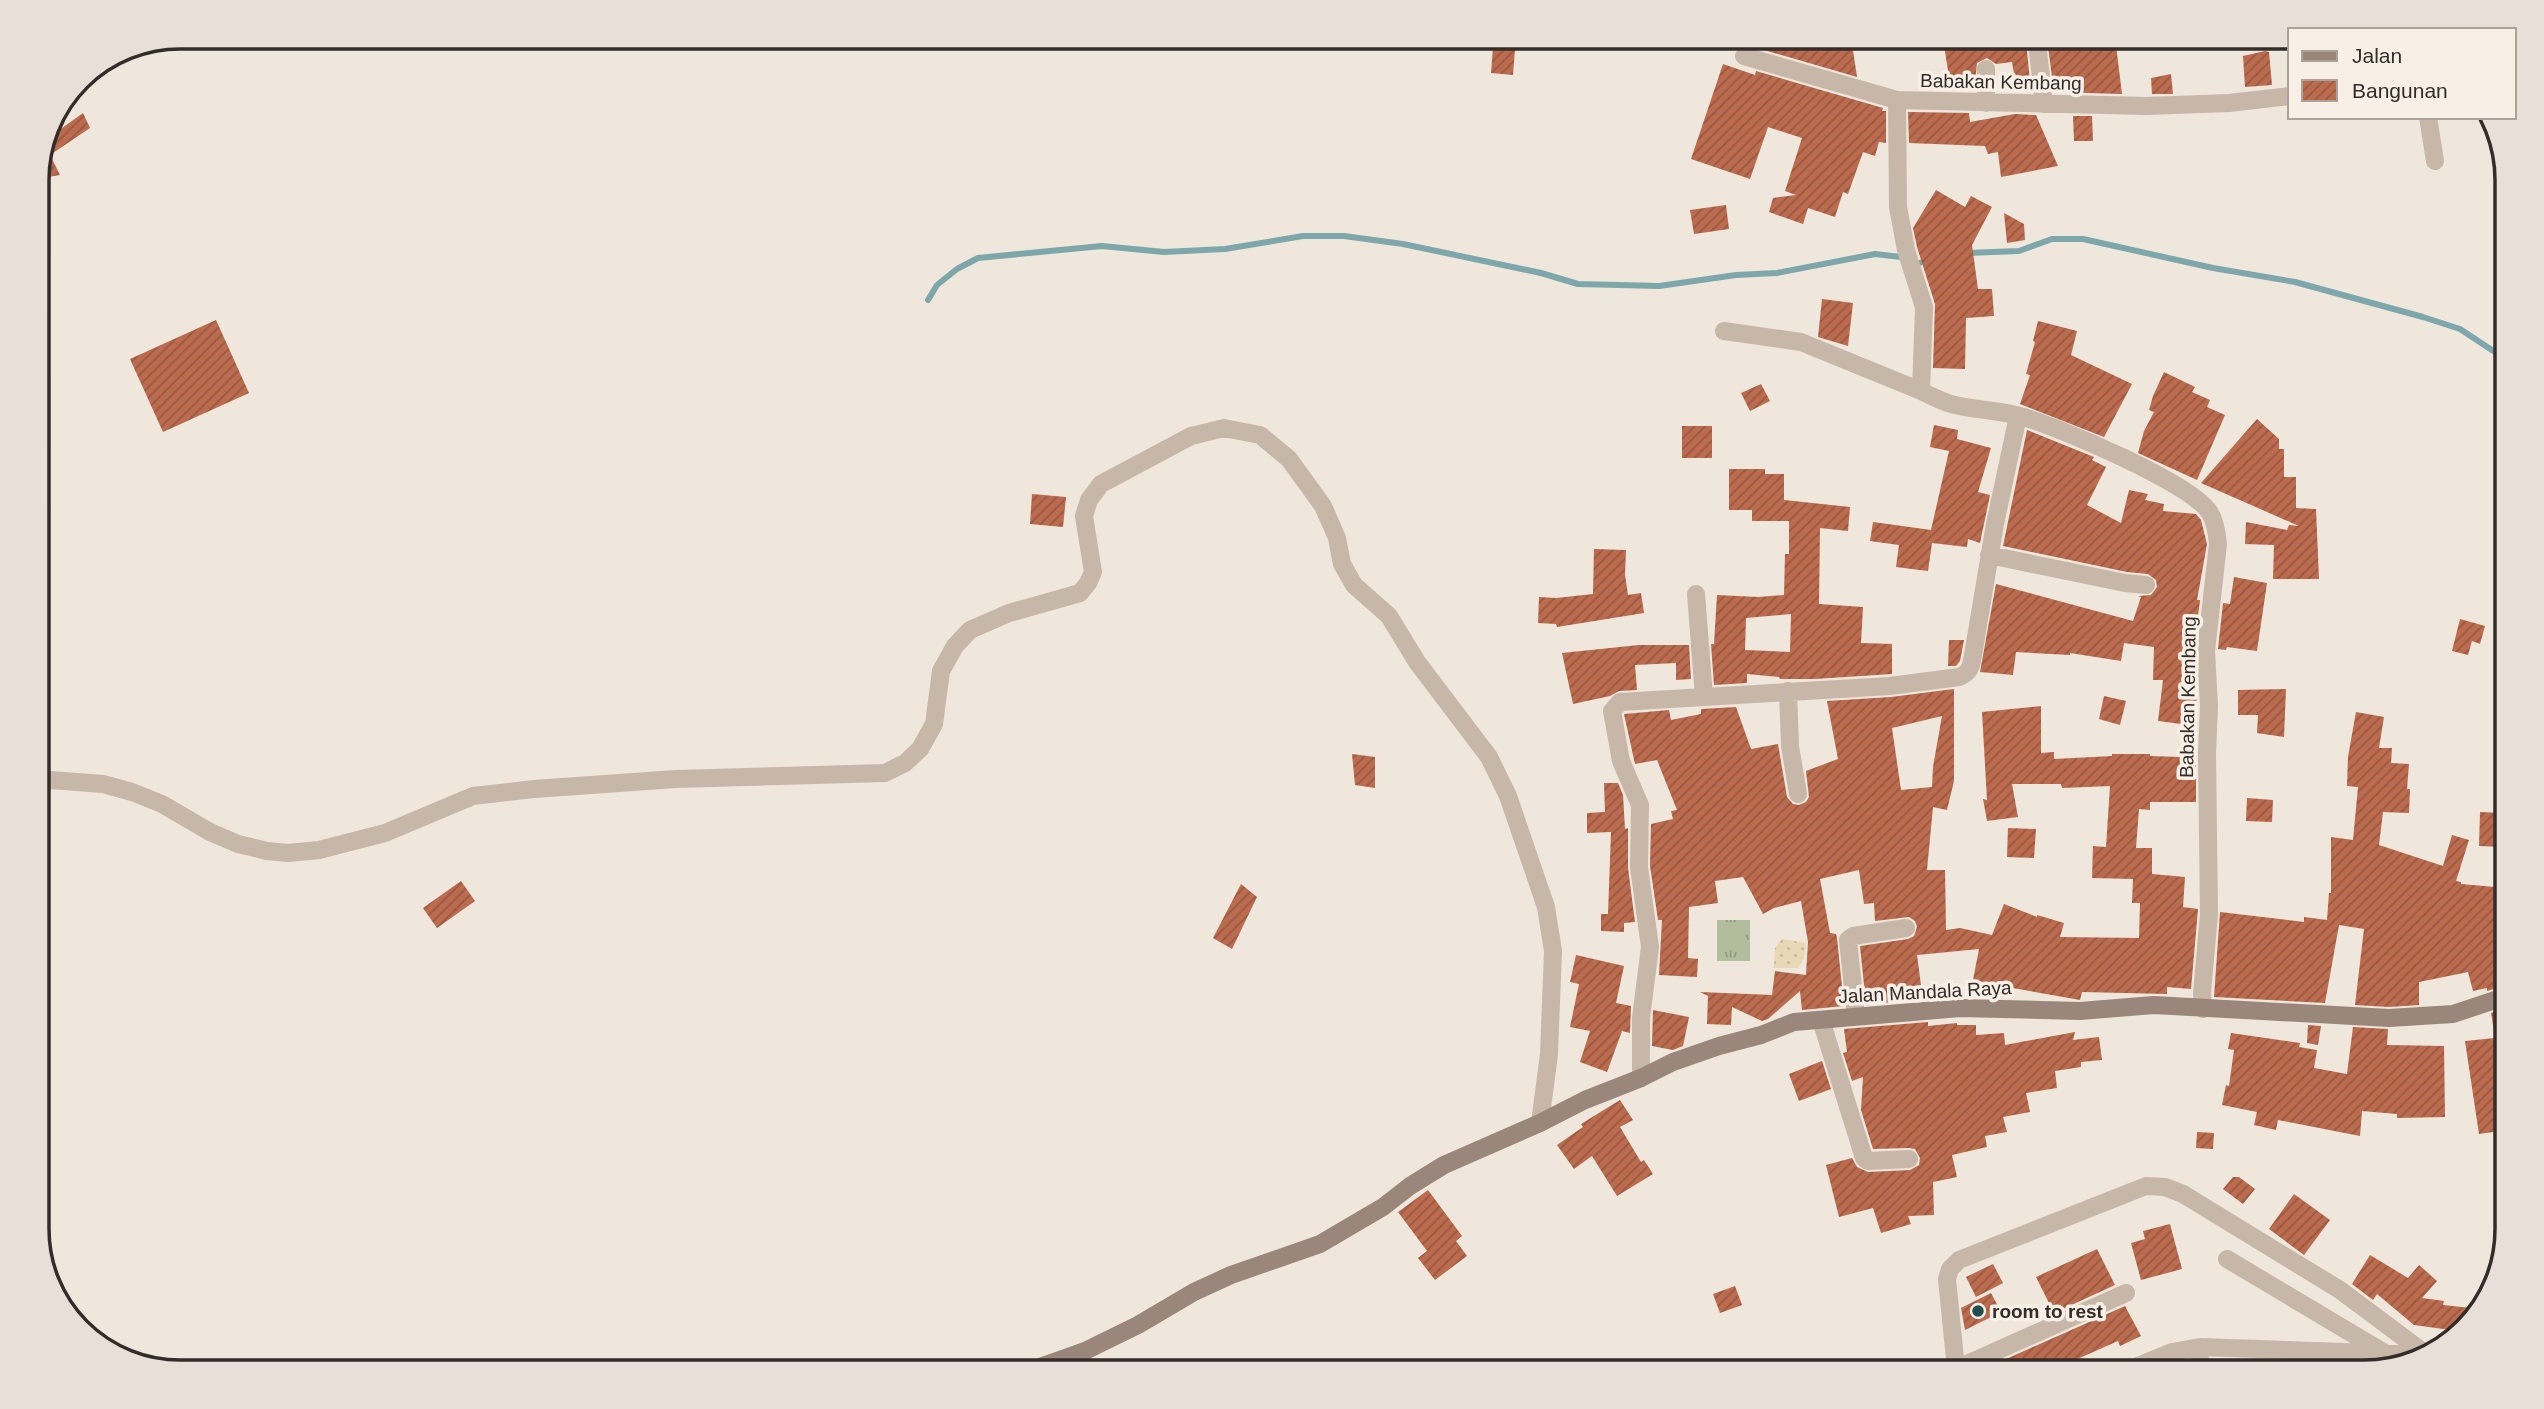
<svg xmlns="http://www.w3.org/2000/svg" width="2544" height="1409" font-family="Arial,sans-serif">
<defs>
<pattern id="grass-tufts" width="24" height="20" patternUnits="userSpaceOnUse" patternTransform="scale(1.75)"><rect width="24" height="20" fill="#b2bd9d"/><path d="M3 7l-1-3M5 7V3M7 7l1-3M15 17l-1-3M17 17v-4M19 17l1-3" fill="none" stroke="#929a80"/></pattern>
<pattern id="sand-dots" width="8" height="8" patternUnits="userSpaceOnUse" patternTransform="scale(1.75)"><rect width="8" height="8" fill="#e8d8b5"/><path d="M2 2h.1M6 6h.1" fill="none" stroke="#c8ba9c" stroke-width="1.8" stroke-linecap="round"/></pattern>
<pattern id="building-hatch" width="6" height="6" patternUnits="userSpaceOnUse" patternTransform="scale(1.75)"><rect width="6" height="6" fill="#bb6b4e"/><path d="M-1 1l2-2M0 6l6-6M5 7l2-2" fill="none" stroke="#995841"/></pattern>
</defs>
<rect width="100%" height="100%" fill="#efe6dc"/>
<path fill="url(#grass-tufts)" d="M1717,920H1750V961H1717Z"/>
<path fill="url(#sand-dots)" d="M1782,939L1806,943L1804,958L1798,968H1772L1774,966L1775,948Z"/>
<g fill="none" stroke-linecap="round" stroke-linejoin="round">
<path stroke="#7da7aa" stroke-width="6" d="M1967,253L2019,251L2052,239H2083L2213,268L2295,282L2423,317L2460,329L2507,360
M928,300L937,285L957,269L978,258L1102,246L1164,252L1225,249L1303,236H1344L1403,244L1541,273L1578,284L1659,286L1736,275L1777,273L1875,254L1901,257L1916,264L1929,260"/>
</g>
<path fill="url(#building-hatch)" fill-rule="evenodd" d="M1765,37H1851L1857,77L1757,48V42H1765Z
M1991,37H2018L2019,42L2026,41L2031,92H2017L2012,62L1996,64L1987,58L1977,63L1975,83L1965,84V90L1927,89L1926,80L1949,77L1944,45Z
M2074,37L2075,42L2115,37L2122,94L2054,92L2047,39Z
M1493,47L1515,49L1513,75L1491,73Z
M2265,51L2269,52L2272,85L2245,87L2243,56Z
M1723,64L1755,75L1756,71L1883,108L1882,111H1886V143L1879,142L1875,156L1863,152L1848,194L1843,192L1835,217L1808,208L1803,224L1769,212L1773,198L1796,195L1785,191L1802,138L1768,127L1750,179L1691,159Z
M2171,74L2173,94H2152L2151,78Z
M1908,112L1969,113L1970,122L2015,114L2036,115L2058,166L2001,177L1998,152L1988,154L1985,146L1909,143Z
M83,113L90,128L50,155L60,175L37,179L44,141Z
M2073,116H2092L2093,141H2074Z
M1936,190L1965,207L1971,196L1992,207L1972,245L1978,289H1992L1994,316L1966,318L1965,369L1933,368L1935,304L1917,247L1913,228Z
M1726,205L1729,229L1694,234L1690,210Z
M2004,213L2024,224L2025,240L2007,243Z
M1822,299L1853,303L1848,346L1818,337Z
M216,320L249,393L163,432L130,359Z
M2038,321L2077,331L2071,355L2132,384L2104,437L2020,404L2030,375L2026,374L2035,342L2033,341Z
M2164,372L2195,387L2192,392L2210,400L2207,407L2225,415L2197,480L2138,453L2144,431L2154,412L2149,410L2153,396Z
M1761,384L1770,401L1750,411L1741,393Z
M2257,419L2279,439V449H2284V477H2296V508L2316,509L2319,579H2273L2274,545L2245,544L2246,522L2287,530L2289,525L2299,526L2201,483Z
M1934,425L1958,430L1957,439L1991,448L1978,492L1990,495L1980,543L1968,539L1967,547L1932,543L1928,571L1896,567L1899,545L1870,541L1873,522L1931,530L1949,451L1930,447Z
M1682,426H1712V458H1682Z
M2027,430L2094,457L2092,460L2106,467L2087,505L2121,523L2129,490L2148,494L2145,500L2164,504L2163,511L2196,514L2201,520L2207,544L2197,600H2200L2194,647L2193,685H2196L2197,726L2158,721L2163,680H2153L2154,647L2124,643L2121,661L2070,653V655L2016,652L2013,675L1980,672L1996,584L2133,621L2141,597L2138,596L2151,595L2157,587L2156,580L2148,574L2127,572L2003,546Z
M1729,469H1765V474H1784V500L1850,507L1848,531L1820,528L1819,604L1863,607L1861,643L1892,644V674L1814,679H1780L1779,677L1747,674V683L1714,685L1711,644H1714L1717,595L1758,597L1784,595L1785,554H1789V521H1752V510H1729ZM1791,614L1790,652L1745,650L1746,618Z
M1032,494L1066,497L1063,527L1030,524Z
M1594,549L1626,550L1625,575L1628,595L1641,593L1644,613L1557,627L1556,624L1538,623L1539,597L1556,598L1593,594Z
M2234,577L2267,583L2257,651L2227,647L2226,650L2218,649L2223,603L2230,604Z
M2460,619L2485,626L2480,644L2472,641L2468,655L2452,651Z
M1949,640H1964L1960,661L1956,666H1948Z
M1639,645H1689L1691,679L1676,680V663L1635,665L1637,690L1619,691L1610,696L1573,704L1562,653Z
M1954,689V781L1947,810L1933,807L1927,870H1945L1946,930L1960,928L1992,935L2004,904L2037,917V915L2064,923L2060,937L2139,938L2140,903H2132L2133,879L2092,878L2093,846L2106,847L2110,786L2062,788L2061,784H2012L2018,817L1987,821L1983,799L1987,800L1982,712L2041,706V753L2054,752V759L2112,756V754H2150V756L2181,757V754H2196V802H2150V810L2139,809L2136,848H2152V874L2185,877L2183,907L2198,909L2191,989L2167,987V994L2082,992L2080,1000L2007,987L1973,980L1979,949L1917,955L1923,1000L1866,1004L1860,946L1908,939L1914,936L1917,927L1915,921L1909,917L1875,921L1874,903L1864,904L1859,870L1820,879L1830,933L1836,934L1837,938L1844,1006L1802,1010L1800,991L1768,1019L1762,1021L1732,1007L1731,1025L1707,1024L1708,996L1700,992L1772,995L1775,971L1806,975L1808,942L1801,901L1774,908L1763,914L1743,877L1715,881L1718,903L1689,907L1688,958L1698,959L1697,977L1659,975L1662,920H1658L1650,866L1651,824L1673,819L1671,811L1677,810L1657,760L1635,764L1624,714L1669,710L1671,720L1701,714V709L1736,707L1751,749L1778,744L1787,797L1793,804L1799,805L1806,802L1809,797L1806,771L1838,759L1827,701L1891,697ZM1942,716L1933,767L1932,787L1901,790L1892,728Z
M2286,689L2284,737L2257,733L2258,715H2238V690Z
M2104,696L2126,701L2120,725L2099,719Z
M2356,712L2384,717L2379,748H2392L2391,763L2409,764L2407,789H2410L2409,813L2383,812L2379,845L2443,866L2452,835L2469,840L2456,881L2461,882V884L2507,888V985L2487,991V988L2473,991L2468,972L2419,982V1005L2389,1007L2355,1005L2364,929L2339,925L2325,1003L2214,997L2220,912L2304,922V917L2327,920L2329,893H2331V837L2353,840L2358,787L2347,786L2348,757Z
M1352,754L1375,757V788L1355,785Z
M1604,783H1618L1623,795L1625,829L1628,828V868L1635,922L1624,923V932L1601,931V914H1608L1611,832L1587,833V813L1605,812Z
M2247,798L2273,800L2272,822L2246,821Z
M2480,812L2505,813L2504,847L2479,846Z
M2008,828L2036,829L2034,858L2007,857Z
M461,881L475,901L437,928L423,908Z
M1241,884L1257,897L1232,949L1213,938Z
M1576,955L1624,966L1616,1003L1631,1006L1630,1033L1622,1031L1607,1072L1580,1062L1590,1031L1570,1027L1579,984L1570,982Z
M2507,1008V1130L2479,1134L2465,1041L2495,1038L2491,1013Z
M1653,1010L1689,1017L1683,1046L1673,1050L1652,1046Z
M1928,1022V1026L1957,1023V1025H1976V1035L2004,1033L2005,1045L2075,1032L2073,1040L2099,1037L2102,1060L2081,1062V1067L2055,1071L2057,1088L2026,1093L2030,1112L2003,1117L2007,1132L1985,1136L1987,1147L1952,1155L1957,1177L1933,1182L1934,1215L1908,1216L1911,1224L1881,1233L1873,1208L1839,1217L1826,1165L1852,1158L1857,1167L1868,1172L1910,1170L1919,1165L1920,1158L1915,1149L1909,1148L1873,1149L1861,1110L1863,1077L1852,1081L1843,1053L1847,1052L1844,1029Z
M2308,1025L2321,1026L2318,1045L2307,1043Z
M2353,1027L2388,1029L2387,1045L2444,1046L2445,1117L2397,1118V1114L2362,1111L2360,1136L2278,1120L2276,1130L2254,1125L2257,1112L2222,1105L2226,1085L2229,1086L2234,1050L2228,1049L2231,1033L2300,1043L2299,1047L2317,1050L2314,1068L2347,1074Z
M1822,1061L1831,1089L1799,1101L1789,1074Z
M1620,1100L1633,1120L1620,1127L1641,1162L1644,1160L1653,1174L1617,1196L1592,1156L1574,1169L1557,1145L1583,1127L1581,1124Z
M2197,1132L2214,1133L2213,1149L2196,1148Z
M2233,1177H2239L2255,1189L2243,1204L2223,1189Z
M1428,1190L1462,1236L1456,1241L1467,1256L1435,1280L1418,1258L1427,1251L1398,1212Z
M2294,1194L2330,1220L2304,1255L2269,1229Z
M2170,1224L2182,1269L2141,1280L2131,1243L2145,1239L2143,1231Z
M2097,1249L2115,1285L2054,1313L2036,1277Z
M2370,1255L2408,1278L2419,1265L2437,1281L2422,1298L2444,1301L2443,1305L2480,1309L2458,1331L2414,1325L2377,1294L2373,1300L2352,1284Z
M1993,1264L2003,1283L1976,1297L1966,1277Z
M1735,1286L1742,1305L1720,1313L1713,1294Z
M1991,1293L2001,1312L1965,1330L1961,1308Z
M2125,1306L2141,1336L2120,1346L2118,1341L2048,1372H1977Z
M2211,1359L2254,1360L2253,1372H2210Z
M2259,1360L2307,1362V1372H2257Z
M2188,1361V1372H2168V1366Z"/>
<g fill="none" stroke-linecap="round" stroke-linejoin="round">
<path stroke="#c6b7a9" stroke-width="18" d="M2037,43L2044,104
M1744,56L1897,100
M1986,103V69
M2428,117L2435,161
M1724,331L1801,342L1921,391
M1989,555L2125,583L2146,585
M1696,594L1704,697
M1788,691L1790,746L1798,794
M37,779L103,784L132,792L162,804L210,832L238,844L267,851L288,853L319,850L385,833L473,796L534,789L676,779L885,773L905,763L920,749L934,724L941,671L955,646L970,630L1009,613L1080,593L1088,583L1093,572L1084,516L1089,500L1101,484L1191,436L1224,428L1260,435L1289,459L1323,506L1337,538L1342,564L1354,585L1389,616L1417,662L1489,757L1508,796L1546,907L1553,951L1549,1054L1540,1123
M2203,1009L2202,993L2209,914L2207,753L2209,706L2206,651L2218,544C2217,534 2215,521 2210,513C2192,483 2056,426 2020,416C1997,410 1973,410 1951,404C1941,401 1931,396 1921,391L1924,307L1906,250L1898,207L1897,100L2147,106L2229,103L2290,96
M1856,1016L1848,940L1853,936L1906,928
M1821,1020L1864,1158L1868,1161L1909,1159
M1641,1078V1018L1650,947L1639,867L1640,805L1621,761L1612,711L1620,702L1890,686L1959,677C1967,674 1970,670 1972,661L1995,524L2018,416
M2227,1259L2383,1352
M1956,1369L2126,1293
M1958,1372L1956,1369L1947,1279L1950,1269L1959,1260L2146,1186L2165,1187L2183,1194L2340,1290L2427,1355
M2123,1372L2172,1352L2200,1347L2429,1355
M2199,1372L2200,1347
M2318,1372L2319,1351"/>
<path stroke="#9a867a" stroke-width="18" d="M1026,1372L1085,1351L1138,1325L1194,1292L1231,1275L1320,1244L1383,1207L1410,1186L1444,1165L1540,1123L1585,1100L1641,1078L1673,1062L1719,1046L1761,1035L1794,1022L1960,1008L2080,1011L2154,1005L2389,1018L2453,1014L2507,996"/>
</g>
<circle fill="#214d52" stroke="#f8f0e7" stroke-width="2.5" cx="1978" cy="1311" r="7"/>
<g text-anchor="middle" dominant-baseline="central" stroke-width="7" stroke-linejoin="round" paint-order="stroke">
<g font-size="19" fill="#342c28" stroke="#f8f0e7">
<text transform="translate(2001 82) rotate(1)">Babakan Kembang</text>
<text transform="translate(2188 697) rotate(-89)">Babakan Kembang</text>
<text transform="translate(1925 992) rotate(-3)">Jalan Mandala Raya</text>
</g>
<g font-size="19" font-weight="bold" fill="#342c28" stroke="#f8f0e7" text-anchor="start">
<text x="1992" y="1311">room to rest</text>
</g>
</g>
<path d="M0 0H2544V1409H0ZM180 49H2364A131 131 0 0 1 2495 180V1229A131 131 0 0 1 2364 1360H180A131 131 0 0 1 49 1229V180A131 131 0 0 1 180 49Z" fill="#e8e0d8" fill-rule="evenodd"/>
<path fill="none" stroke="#342c28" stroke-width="3.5" d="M180 49H2364A131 131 0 0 1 2495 180V1229A131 131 0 0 1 2364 1360H180A131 131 0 0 1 49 1229V180A131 131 0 0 1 180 49Z"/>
<rect x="2288" y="28" width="228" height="91" fill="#f8f0e7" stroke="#aaa29b" stroke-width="2"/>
<rect x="2302" y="51" width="35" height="10" fill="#9a867a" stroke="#aaa29b" stroke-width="2"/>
<text x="2352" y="63" font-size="21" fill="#342c28">Jalan</text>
<rect x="2302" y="80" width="35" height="21" fill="url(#building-hatch)" stroke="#aaa29b" stroke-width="2"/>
<text x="2352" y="98" font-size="21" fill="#342c28">Bangunan</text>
</svg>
